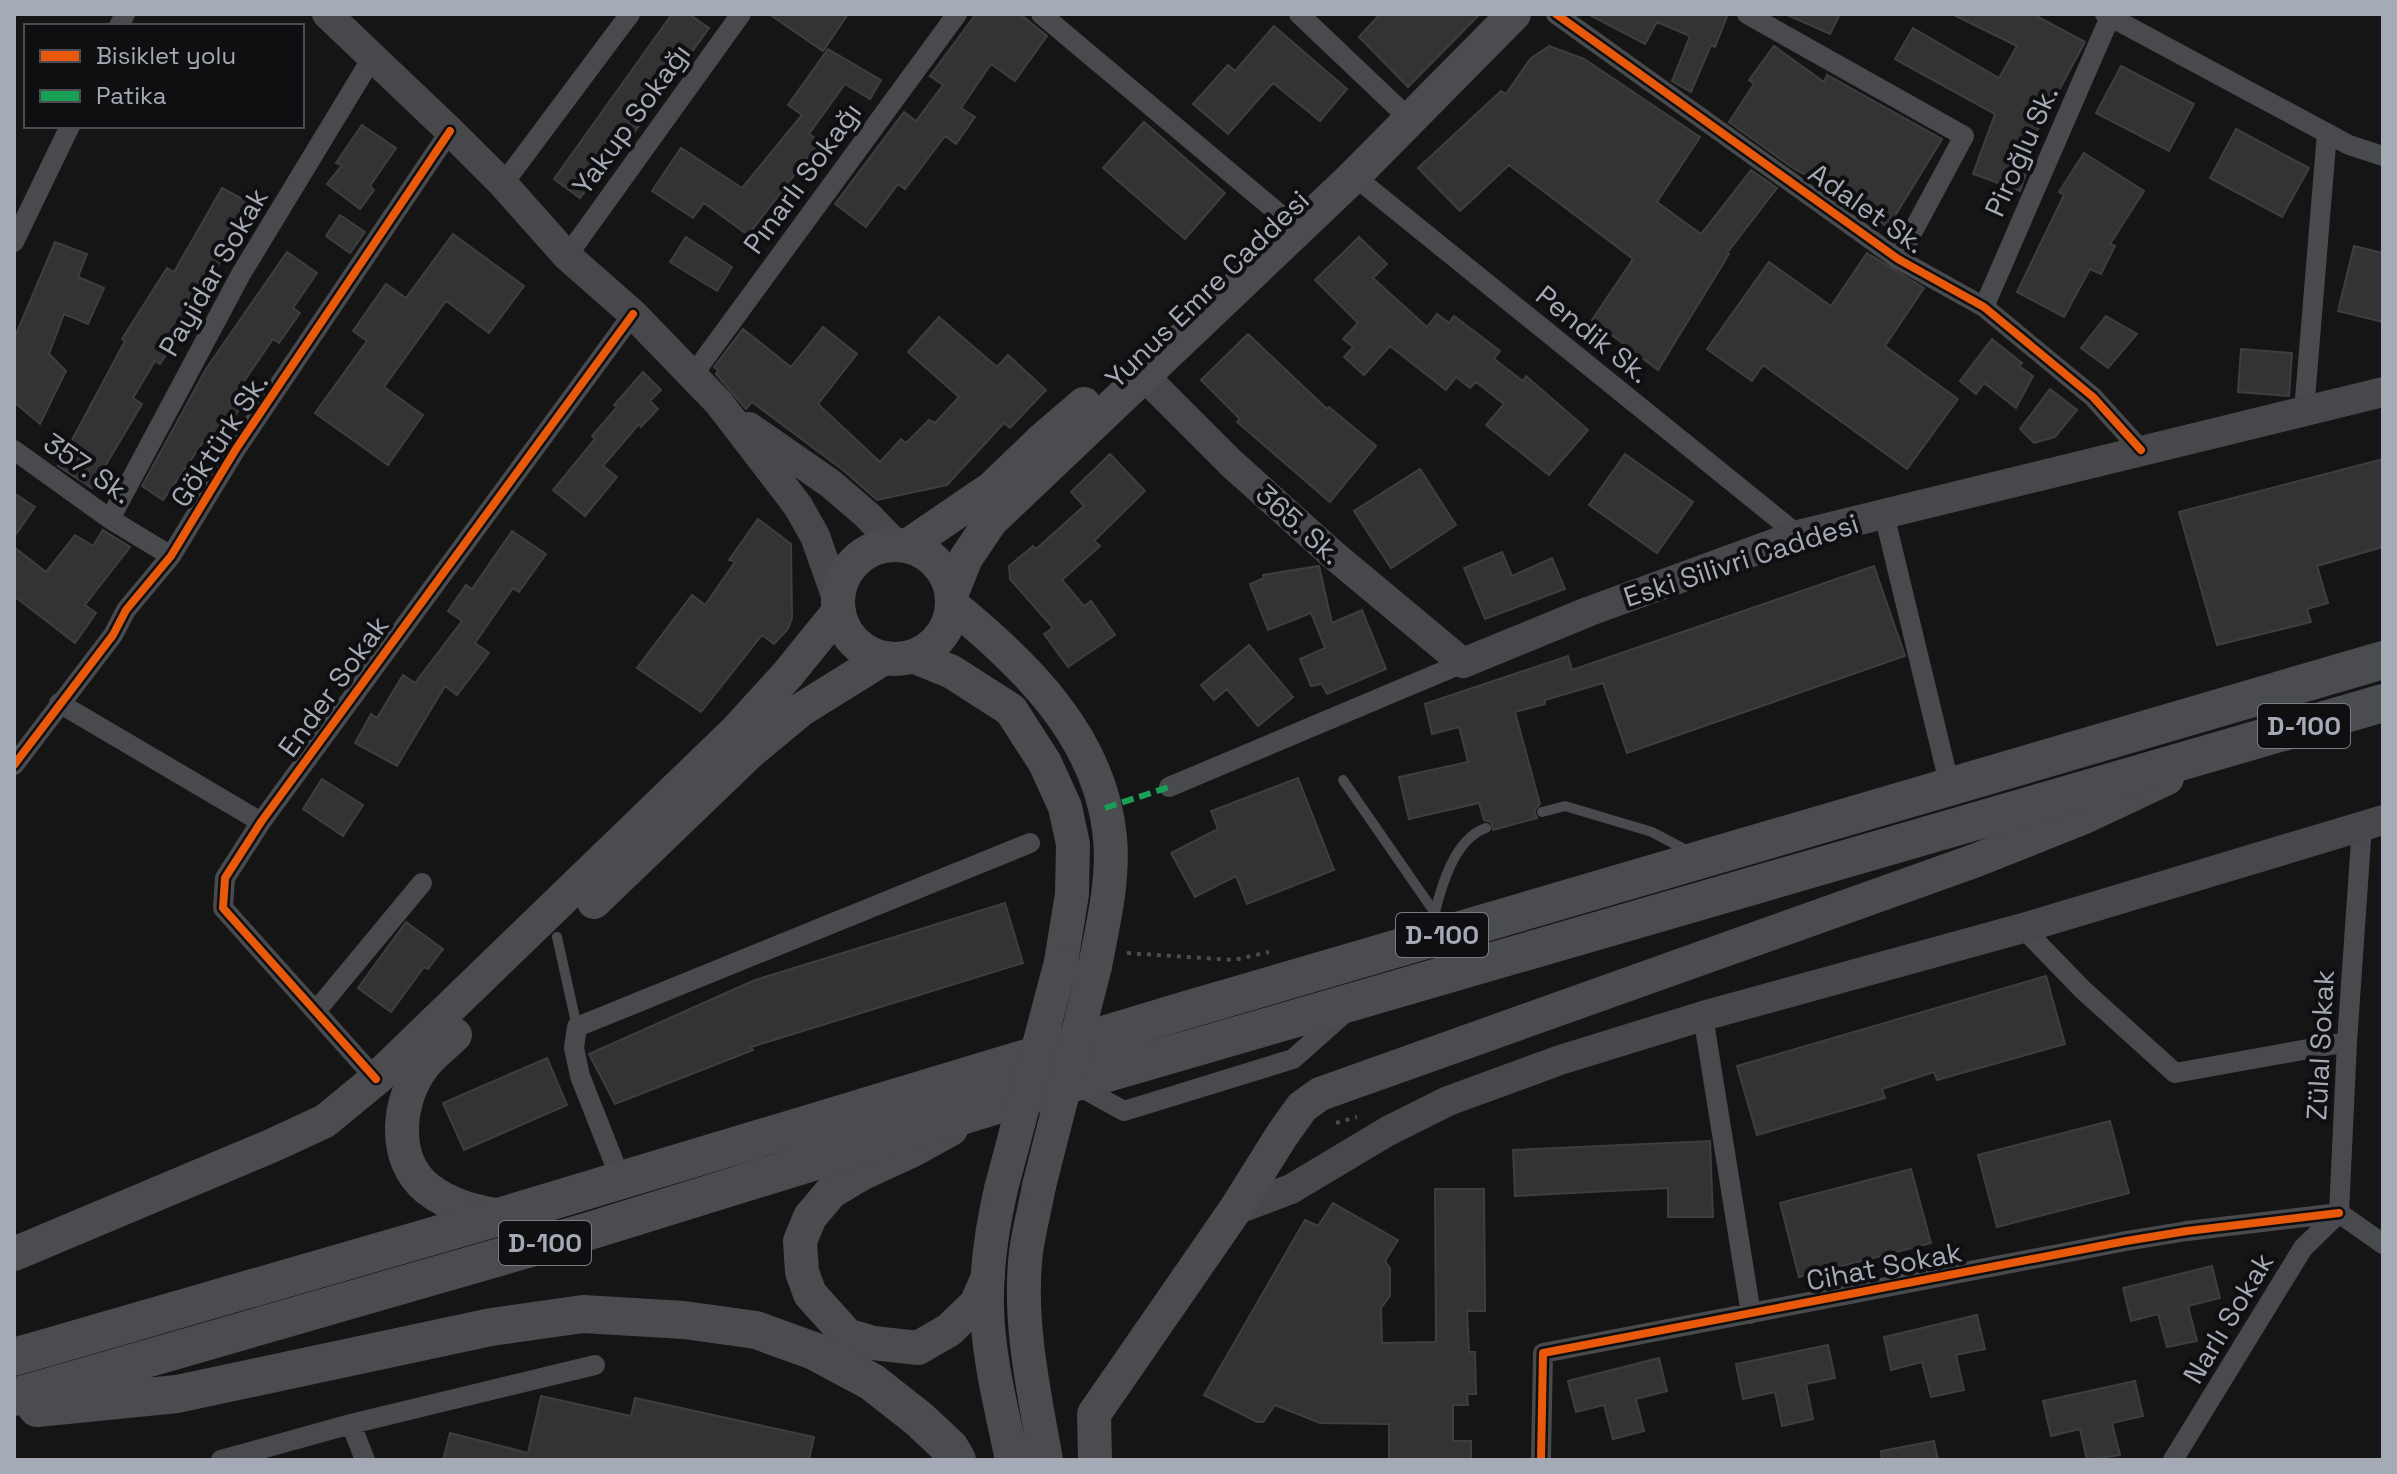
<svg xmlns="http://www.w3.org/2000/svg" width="2397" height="1474" font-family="'Space Grotesk',sans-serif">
<rect width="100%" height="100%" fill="#151515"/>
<path fill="#333334" stroke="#3d3e41" stroke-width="2" d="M672,14H689L709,28L626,144L622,141L580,198L554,179Z
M769,14H848L823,51Z
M976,14H1020L1047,36L1015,81L991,64L961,108L975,117L956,144L945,136L905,189L898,184L866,227L835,204L904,112L916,121L943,85L930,76Z
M1380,14H1480L1408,87L1359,37Z
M1588,14H1728L1715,47L1711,45L1691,92L1672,81L1690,36L1657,22L1645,44Z
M1785,14H1840L1830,34Z
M1952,14H2033L2085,42L2025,153L2032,156L2020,191L1973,174L1995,114L1895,59L1913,28L1999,78L2017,46Z
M1274,26L1347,89L1320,121L1273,83L1228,134L1193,104L1228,65L1235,71Z
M1549,46L1584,59L1700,137L1657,202L1701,234L1751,170L1777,188L1727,253L1729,254L1658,370L1592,320L1633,259L1509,165L1460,211L1418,168L1501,91L1506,94L1530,59Z
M1774,46L1824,82L1827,75L1942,139L1888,227L1844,200L1846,198L1793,168L1729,122L1754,84L1749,80Z
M828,49L881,80L870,99L845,84L809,134L820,142L748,235L704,203L693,218L652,191L681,148L742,188L802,115L788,105Z
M2121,66L2194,104L2169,151L2096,113Z
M1144,122L1225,193L1185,239L1103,168Z
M362,125L396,148L370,186L374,190L360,209L327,184L342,165L336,163Z
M2236,129L2309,168L2282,217L2210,178Z
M2084,153L2144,191L2110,244L2115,246L2101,274L2090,269L2064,317L2017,292L2064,195L2059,192Z
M222,188L253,205L204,290L210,294L194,321L191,320L179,341L176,339L160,364L155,361L133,398L142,404L92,488L58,466L125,341L122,339L167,268L174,272Z
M340,215L365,232L350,253L326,236Z
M453,234L524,286L489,333L446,301L384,387L423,415L388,465L315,413L367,341L353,331L386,284L406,298Z
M686,237L732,267L717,291L670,262Z
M1359,237L1387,264L1373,278L1427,327L1437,314L1449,323L1454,316L1500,351L1494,359L1523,381L1526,376L1588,430L1549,475L1486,425L1504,404L1476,382L1470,388L1456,377L1446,390L1390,346L1364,375L1344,357L1353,347L1343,339L1358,323L1315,280Z
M55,242L87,254L78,277L104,288L88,324L64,314L49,354L66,371L40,424L14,402V339Z
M2354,246L2383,253V322L2338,311Z
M287,252L317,273L293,308L300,313L279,343L273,339L229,403L239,410L220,437L211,431L163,500L142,486L206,369Z
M1867,253L1924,288L1885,346L1958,399L1907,469L1763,365L1752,381L1707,349L1769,262L1831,306Z
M2106,316L2137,334L2108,368L2081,348Z
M939,317L997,367L1008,355L1046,390L1010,428L1004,423L947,485L877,500L843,470L752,402L746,409L716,374L718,370L714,367L743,329L791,367L823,327L857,354L818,404L880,462L901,439L906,443L929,420L935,423L959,397L908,352Z
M1248,334L1327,409L1329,407L1376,446L1330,502L1237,422L1240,419L1201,380Z
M1992,339L2022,363L2019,366L2033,376L2016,408L1984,383L1976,394L1960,381Z
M2241,349L2292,353L2289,396L2238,392Z
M643,372L661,390L650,401L658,409L641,427L639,424L603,466L617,477L585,516L553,490L595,439L592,436L617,407L614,405Z
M2050,389L2077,410L2055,437L2034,443L2020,429Z
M1110,454L1145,491L1094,541L1100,546L1062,580L1084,606L1091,601L1115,635L1068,667L1044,634L1053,628L1010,579L1009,566L1033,546L1036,549L1084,506L1071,492Z
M1625,454L1693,502L1657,553L1589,505Z
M2383,459V547L2317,566L2328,603L2307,609L2311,622L2217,645L2179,512Z
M1420,469L1456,525L1391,568L1354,511Z
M14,493L35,507L14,537Z
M758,519L791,544L792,618L788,629L774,644L762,635L701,712L637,668L692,595L705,605L735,562L729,560Z
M103,530L130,547L85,605L96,613L75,643L14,596V547L46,572L75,535L93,546Z
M512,531L546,554L519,592L513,588L475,643L489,653L457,695L445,686L397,766L355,743L371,714L377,718L403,675L415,683L462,621L448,611L466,585L472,589Z
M1502,552L1512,576L1552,558L1565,589L1485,619L1464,568Z
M1319,566L1332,623L1362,610L1386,669L1327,694L1322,684L1311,686L1300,659L1325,648L1311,613L1268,630L1250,584L1264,578L1263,575Z
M1874,566L1905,656L1627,753L1603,683L1545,700V704L1515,712L1540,804L1534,811L1537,818L1493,830L1491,822L1484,820L1479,803L1409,819L1399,777L1468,762L1459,727L1432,734L1425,704L1568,656L1572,670Z
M1249,645L1293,697L1258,726L1227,689L1214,700L1201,685Z
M1298,778L1334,870L1247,904L1236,876L1195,897L1171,853L1218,829L1211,811Z
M322,779L363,805L343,836L303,809Z
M1005,903L1023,963L751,1047L753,1050L615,1104L589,1054L755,980Z
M406,922L443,949L428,969L424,967L391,1012L358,988Z
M2046,976L2065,1044L1937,1080L1934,1072L1882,1089L1885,1098L1757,1135L1737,1066Z
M547,1058L567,1105L464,1150L443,1103Z
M2110,1121L2129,1193L1997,1227L1978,1155Z
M1710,1141L1713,1217H1668V1188L1515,1196L1513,1150Z
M1911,1169L1931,1243L1799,1277L1780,1203Z
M1435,1189H1484L1485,1311H1467L1469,1352H1475L1476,1394H1467L1468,1405H1453V1441H1471V1460H1389V1424L1320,1423L1275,1405L1263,1422H1257L1204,1395L1305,1220L1318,1226L1333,1203L1398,1240L1385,1261L1390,1268V1296L1381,1308L1382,1343L1436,1342Z
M2212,1266L2220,1298L2188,1306L2197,1341L2167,1347L2158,1314L2131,1321L2123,1288Z
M1977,1315L1985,1349L1956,1355L1964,1390L1931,1397L1922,1362L1891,1370L1884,1337Z
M1828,1345L1835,1378L1806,1384L1813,1419L1782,1426L1775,1392L1743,1399L1736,1364Z
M1659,1358L1667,1391L1636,1399L1644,1431L1613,1439L1604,1405L1576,1412L1568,1381Z
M2135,1381L2143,1416L2112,1423L2120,1455L2087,1460L2080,1429L2051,1436L2043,1401Z
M541,1396L631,1416L635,1398L814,1437L809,1460H443L450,1433L528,1453Z
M1934,1441L1938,1460H1882L1881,1451Z"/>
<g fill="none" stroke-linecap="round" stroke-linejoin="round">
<path stroke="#4b4c50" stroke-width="4" stroke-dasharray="4 6" stroke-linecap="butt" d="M1127,953L1234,960L1269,952
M1336,1123L1357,1117"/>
<path stroke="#494a4e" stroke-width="10" d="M1343,780L1435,913
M1542,812L1565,806L1652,832L1688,851
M1434,916C1441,887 1454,839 1486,828
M557,937L577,1027"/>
<path stroke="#494a4e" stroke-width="20" d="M1041,14L1283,217
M1299,14L1399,109
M1556,14L1898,259L1984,307L2093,397L2141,450
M1747,14L1964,136L1898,259
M2105,14L2349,145L2383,156
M119,26L125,14
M1354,176L1798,535
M503,184L630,14
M14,242L70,126
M567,256L741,14
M1984,307L2110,17
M692,376L957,14
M2304,411L2327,133
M14,450L110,519L171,556
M1884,514L1950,787
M110,519L241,274L372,58
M59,703L261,822
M14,765L113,635L126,610L171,556L236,449L450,131
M1169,787L1463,663
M2023,928L2083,990L2175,1073L2347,1042
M316,1011L422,883
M1703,1016L1751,1314
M376,1079L223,908L225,878L261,822L633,314
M1073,1083L1124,1111L1293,1059L1347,1011
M621,1180L580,1076L574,1048L577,1027L1030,843
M2339,1213L2347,1042L2362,826
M2339,1213L2383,1244
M351,1424L365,1460
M221,1460L351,1424L595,1365
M1541,1460L1543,1353L2126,1241L2187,1231L2339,1213
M2173,1460L2303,1248L2339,1213"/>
<path stroke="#48484c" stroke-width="30" d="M327,14L450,131L503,184L567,256L633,314L719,403L798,506L815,536L838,601
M1144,376L1231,463L1331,553L1463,663L1590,611L1798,535L2383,392
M749,427L831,484L867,515L896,545
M1235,1210L1291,1189L1388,1131L1448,1101L1560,1060L1703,1016L2023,928L2383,820"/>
<path stroke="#4c4c50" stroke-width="34" d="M838 602a57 57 0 1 1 114 0a57 57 0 1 1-114 0Z
M907,546L992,488L1042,440L1084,404
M952,593L966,558L991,521L1354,176L1514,14
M952,605C1026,665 1101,738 1110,838C1114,880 1103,924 1095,966
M913,656L952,672L1011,710L1045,763L1065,807L1073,844L1072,894L1061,962
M594,902L750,752L802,709L884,658
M455,1035C445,1045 432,1054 424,1065C397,1099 391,1160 428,1189C450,1206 476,1212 502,1216
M951,1129L915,1149L863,1173L831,1192L810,1217L800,1241L802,1272L810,1294L847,1335L873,1343L918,1348L949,1330L976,1304L988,1277
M1039,1186C1035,1208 1029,1230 1026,1252C1018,1321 1034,1392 1046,1460
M1001,1189C992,1228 986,1267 987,1307C988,1358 1002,1410 1012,1460
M14,1254L271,1146L325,1121L376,1079L737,730L788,674L839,611
M1095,1460L1094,1414L1235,1210L1282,1135L1302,1107L1320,1094L1974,861L2082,818L2167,778"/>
<path stroke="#4b4c50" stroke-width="38" d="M14,1357L502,1216L1183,1011L2383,660
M14,1397L586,1232L990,1107L2383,703
M37,1408L177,1394L491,1327L583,1314L684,1320L756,1330L814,1351L872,1382L919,1419L950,1448L957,1460"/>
<path stroke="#4c4c50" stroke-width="34" d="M1039,1186L1095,966
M1001,1189L1061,962"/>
<path stroke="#1a9f57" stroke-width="6" stroke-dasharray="12 6" stroke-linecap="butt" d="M1105,808L1169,787"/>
<defs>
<path id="cycleway" d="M1556,14L1898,259L1984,307L2093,397L2141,450
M14,765L113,635L126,610L171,556L236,449L450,131
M376,1079L223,908L225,878L261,822L633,314
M1541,1460L1543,1353L2126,1241L2187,1231L2339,1213"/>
</defs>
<use href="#cycleway" stroke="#0f0f11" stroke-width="13"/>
<use href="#cycleway" stroke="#e8590c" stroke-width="8"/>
</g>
<g text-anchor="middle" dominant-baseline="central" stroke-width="8" stroke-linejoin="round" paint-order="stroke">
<g fill="#0f0f11" stroke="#787c85" stroke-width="2">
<rect x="2258" y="704" width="92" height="44" rx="6"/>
<rect x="1396" y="913" width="92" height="44" rx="6"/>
<rect x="499" y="1221" width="92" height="44" rx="6"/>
</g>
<g font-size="26" font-weight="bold" fill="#a5aab7">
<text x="2304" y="726">D-100</text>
<text x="1442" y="935">D-100</text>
<text x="545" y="1243">D-100</text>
</g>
<g font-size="28" fill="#a5aab7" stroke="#0f0f11">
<text transform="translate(631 119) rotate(-54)">Yakup Sokağı</text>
<text transform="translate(2021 151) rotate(-66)">Piroğlu Sk.</text>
<text transform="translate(802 178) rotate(-54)">Pınarlı Sokağı</text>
<text transform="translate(1867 208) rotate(35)">Adalet Sk.</text>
<text transform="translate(213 272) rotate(-60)">Payidar Sokak</text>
<text transform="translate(1207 289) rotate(-44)">Yunus Emre Caddesi</text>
<text transform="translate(1593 334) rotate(39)">Pendik Sk.</text>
<text transform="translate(219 440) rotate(-57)">Göktürk Sk.</text>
<text transform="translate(88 468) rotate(35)">357. Sk.</text>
<text transform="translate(1299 524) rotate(42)">365. Sk.</text>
<text transform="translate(1741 560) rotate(-18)">Eski Silivri Caddesi</text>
<text transform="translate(333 686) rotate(-54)">Ender Sokak</text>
<text transform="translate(2320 1045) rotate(-87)">Zülal Sokak</text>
<text transform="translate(1884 1266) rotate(-11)">Cihat Sokak</text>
<text transform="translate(2228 1318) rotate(-59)">Narlı Sokak</text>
</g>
</g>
<rect width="2397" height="1474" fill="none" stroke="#a5aab7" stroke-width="32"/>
<rect x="24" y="24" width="280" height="104" fill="#0f0f11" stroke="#4b4d53" stroke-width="2"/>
<rect x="40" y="50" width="40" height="12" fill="#e8590c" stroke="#4b4d53" stroke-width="2"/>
<text x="96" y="64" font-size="24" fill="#a5aab7">Bisiklet yolu</text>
<rect x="40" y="90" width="40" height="12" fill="#1a9f57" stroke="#4b4d53" stroke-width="2"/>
<text x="96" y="104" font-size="24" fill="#a5aab7">Patika</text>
</svg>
